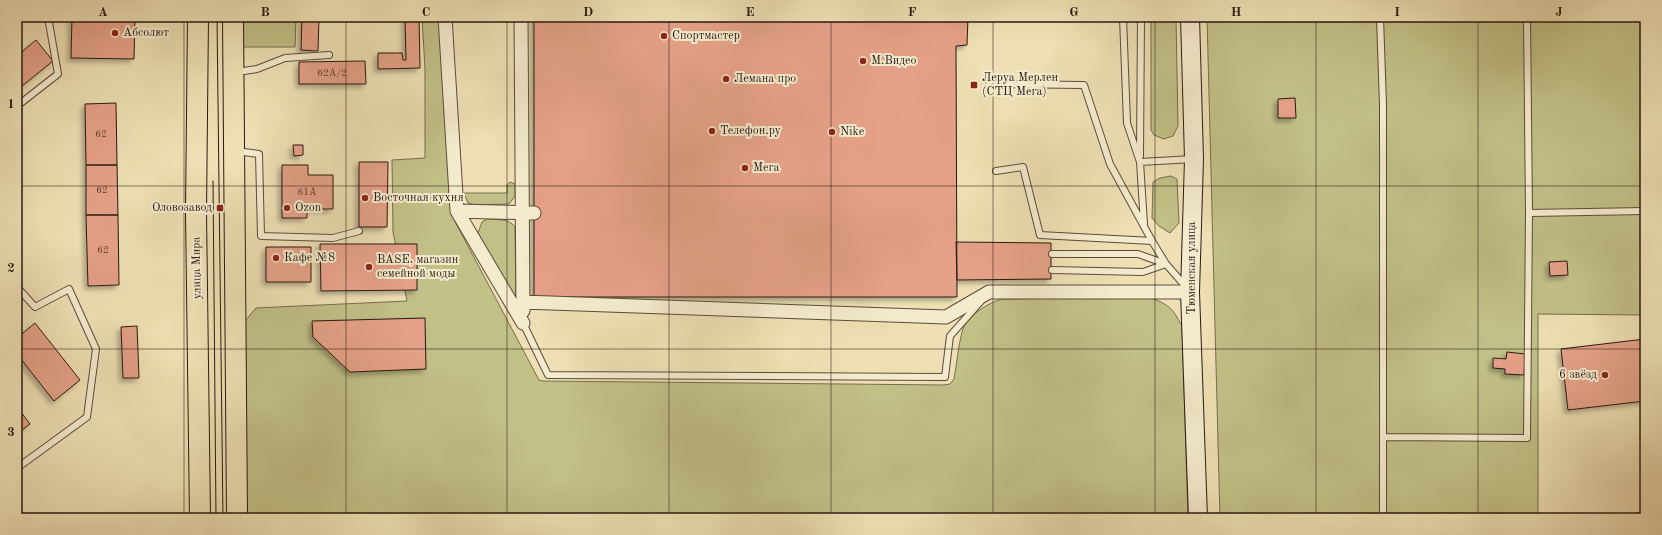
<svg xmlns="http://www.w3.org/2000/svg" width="1662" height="535" font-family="'Old Standard TT',serif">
<defs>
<filter id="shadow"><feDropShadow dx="-3.5" dy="3.5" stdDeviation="2" flood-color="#0004"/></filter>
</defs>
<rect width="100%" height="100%" fill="#eee0b4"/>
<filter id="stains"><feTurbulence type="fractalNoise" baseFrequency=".005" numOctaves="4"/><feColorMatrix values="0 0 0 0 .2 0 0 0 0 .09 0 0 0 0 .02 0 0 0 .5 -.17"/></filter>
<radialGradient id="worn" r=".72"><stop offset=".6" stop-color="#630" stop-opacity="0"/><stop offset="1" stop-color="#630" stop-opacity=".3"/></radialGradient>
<path fill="#c1c087" stroke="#766c4c" d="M239,17H296L295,47H240Z
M422,17H439L451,214L539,380L543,381L944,385L950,384L954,379C957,363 958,347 962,332C966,316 988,303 1002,299L1149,297C1169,305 1172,307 1182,326L1188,518H246L245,321L256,308L407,301L393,232L392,160L425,158V69Z
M1151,17H1176L1178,126L1173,136L1164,139L1154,135L1151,130Z
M1207,17H1645V315L1538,314V518H1220Z
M1171,176L1177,179L1179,223L1170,233L1159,226L1152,218L1153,182L1160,178Z
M510,182L515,184V196L509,204L475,205L468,203L464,193H507V185Z
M487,219C497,220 509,218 515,227L516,295L511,294L478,233L482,222Z"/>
<path fill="#e5a188" stroke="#2b1912" filter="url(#shadow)" d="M72,17H135L134,59L71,58Z
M302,17H319L318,51L301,50Z
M405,17H419L420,68L378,69V53H402L403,60H406Z
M534,17H968L967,45L956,46L957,297H534Z
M36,40L53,61L17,90V56Z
M365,61L366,84H299V62Z
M1295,98L1296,118H1278V99Z
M116,103L117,165H86L85,104Z
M293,145H303V155L294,156Z
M359,162H388L387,227H359Z
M86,165H117L118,215H86Z
M282,165H308V175H333V209H307V218H282Z
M86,215H118L119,285L88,286Z
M956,242L1051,243V279L957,280Z
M320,244H417V290L321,291Z
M266,247H311V282H266Z
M1567,261L1568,275L1550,276L1549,262Z
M425,318L426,369L350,372L313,337L312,321Z
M35,323L80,380L54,401L17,354V338Z
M137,326L139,378H123L121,327Z
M1645,339V401L1568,410L1561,349Z
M1507,352L1525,354L1524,375L1505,374V369L1493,368V358L1506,359Z
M17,407L30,424L17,434Z
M1642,511L1645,518H1625Z"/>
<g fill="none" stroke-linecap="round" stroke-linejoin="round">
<defs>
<path id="lane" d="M1123,17L1127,123L1140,162
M1380,17L1383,105V518
M237,72L257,69L285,58L329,55
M989,84L1084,85L1110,164L1152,241L1166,264L1187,288
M17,106L58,74L48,17
M236,151L259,154L261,236L333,238L359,231
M1140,156L1141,17
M996,171L1023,167L1040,235L1152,241
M1529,213L1645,211
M1144,224L1140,162L1193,159
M1052,254H1138L1166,264
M1052,270L1143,272L1166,264
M17,287L35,307L69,289L96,349L87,417L17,468
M523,323L548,375L945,377L950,336L981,301
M1383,437L1527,438L1529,213L1527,17"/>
<path id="street" d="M445,17L457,211L523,323
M521,17L523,311
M457,211L534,213
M522,302L946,317L989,292H1190"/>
<path id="secondary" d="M1190,17L1194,159L1190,292L1198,518"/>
<path id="primary" d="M198,17L196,212L200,518
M233,17L237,518"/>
</defs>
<use href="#lane" stroke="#5c4b3a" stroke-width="8"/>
<use href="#street" stroke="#5c4b3a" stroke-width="15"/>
<use href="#secondary" stroke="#2b1912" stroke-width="20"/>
<use href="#primary" stroke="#2b1912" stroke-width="22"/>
<use href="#lane" stroke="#f4ebce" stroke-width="6"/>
<use href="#street" stroke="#f4ebce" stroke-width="13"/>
<use href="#secondary" stroke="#f4ebce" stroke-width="18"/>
<use href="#primary" stroke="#eee0b4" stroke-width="20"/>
<path stroke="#2b1912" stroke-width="1" d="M217,17L223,518
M213,181L216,518"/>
</g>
<path fill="none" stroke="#2b1912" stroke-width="1" stroke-opacity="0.55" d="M184,17V518M346,17V518M507,17V518M669,17V518M831,17V518M993,17V518M1155,17V518M1316,17V518M1478,17V518M17,186H1645M17,349H1645"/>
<g fill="#8f2418" stroke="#f4ebce" stroke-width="1.5">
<circle cx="115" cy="33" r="4"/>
<circle cx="664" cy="36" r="4"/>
<circle cx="863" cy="61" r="4"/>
<circle cx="726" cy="79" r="4"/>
<rect x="970" y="81" width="8" height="8" rx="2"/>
<circle cx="712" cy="131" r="4"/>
<circle cx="832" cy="132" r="4"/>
<circle cx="745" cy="168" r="4"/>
<circle cx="365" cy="198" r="4"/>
<rect x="216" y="204" width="8" height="8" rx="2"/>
<circle cx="287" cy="208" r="4"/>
<circle cx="276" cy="258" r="4"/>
<circle cx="369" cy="267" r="4"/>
<circle cx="1605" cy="375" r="4"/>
</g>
<g text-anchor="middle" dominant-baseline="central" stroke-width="4" stroke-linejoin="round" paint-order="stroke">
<g font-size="10" fill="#5a3b30">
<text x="332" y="73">62А/2</text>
<text x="101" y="134">62</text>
<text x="102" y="190">62</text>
<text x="307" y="192">61А</text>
<text x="103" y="250">62</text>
</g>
<g font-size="12" fill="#2b1912" stroke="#f4ebce" text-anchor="start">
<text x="123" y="33">Абсолют</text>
<text x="672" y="36">Спортмастер</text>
<text x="871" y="61">М.Видео</text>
<text x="982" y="78">Леруа Мерлен<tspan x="982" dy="14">(СТЦ Мега)</tspan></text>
<text x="734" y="79">Лемана про</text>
<text x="720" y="131">Телефон.ру</text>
<text x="840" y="132">Nike</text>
<text x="753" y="168">Мега</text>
<text x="373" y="198">Восточная кухня</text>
<text x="212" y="208" text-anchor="end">Оловозавод</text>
<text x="295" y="208">Ozon</text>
<text x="284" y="258">Кафе №8</text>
<text x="377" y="260">BASE, магазин<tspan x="377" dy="14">семейной моды</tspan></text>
<text x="1597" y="375" text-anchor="end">6 звёзд</text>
</g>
<g font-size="12" fill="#2b1912" stroke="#f4ebce">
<text transform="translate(197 268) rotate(-91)">улица Мира</text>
<text transform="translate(1192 268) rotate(-90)">Тюменская улица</text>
</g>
</g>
<rect width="1662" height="535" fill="none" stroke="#eee0b4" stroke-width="44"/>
<rect x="22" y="22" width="1618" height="491" fill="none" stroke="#2b1912" stroke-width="1.5"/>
<g font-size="13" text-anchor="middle" font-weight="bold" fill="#2b1912">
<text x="103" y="16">A</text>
<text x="265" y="16">B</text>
<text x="426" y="16">C</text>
<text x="588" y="16">D</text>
<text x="750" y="16">E</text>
<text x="912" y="16">F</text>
<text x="1074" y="16">G</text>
<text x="1236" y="16">H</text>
<text x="1397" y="16">I</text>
<text x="1559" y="16">J</text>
<text x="11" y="108">1</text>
<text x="11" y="272">2</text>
<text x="11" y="436">3</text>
</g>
<rect width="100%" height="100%" filter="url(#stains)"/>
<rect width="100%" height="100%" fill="url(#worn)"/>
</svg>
